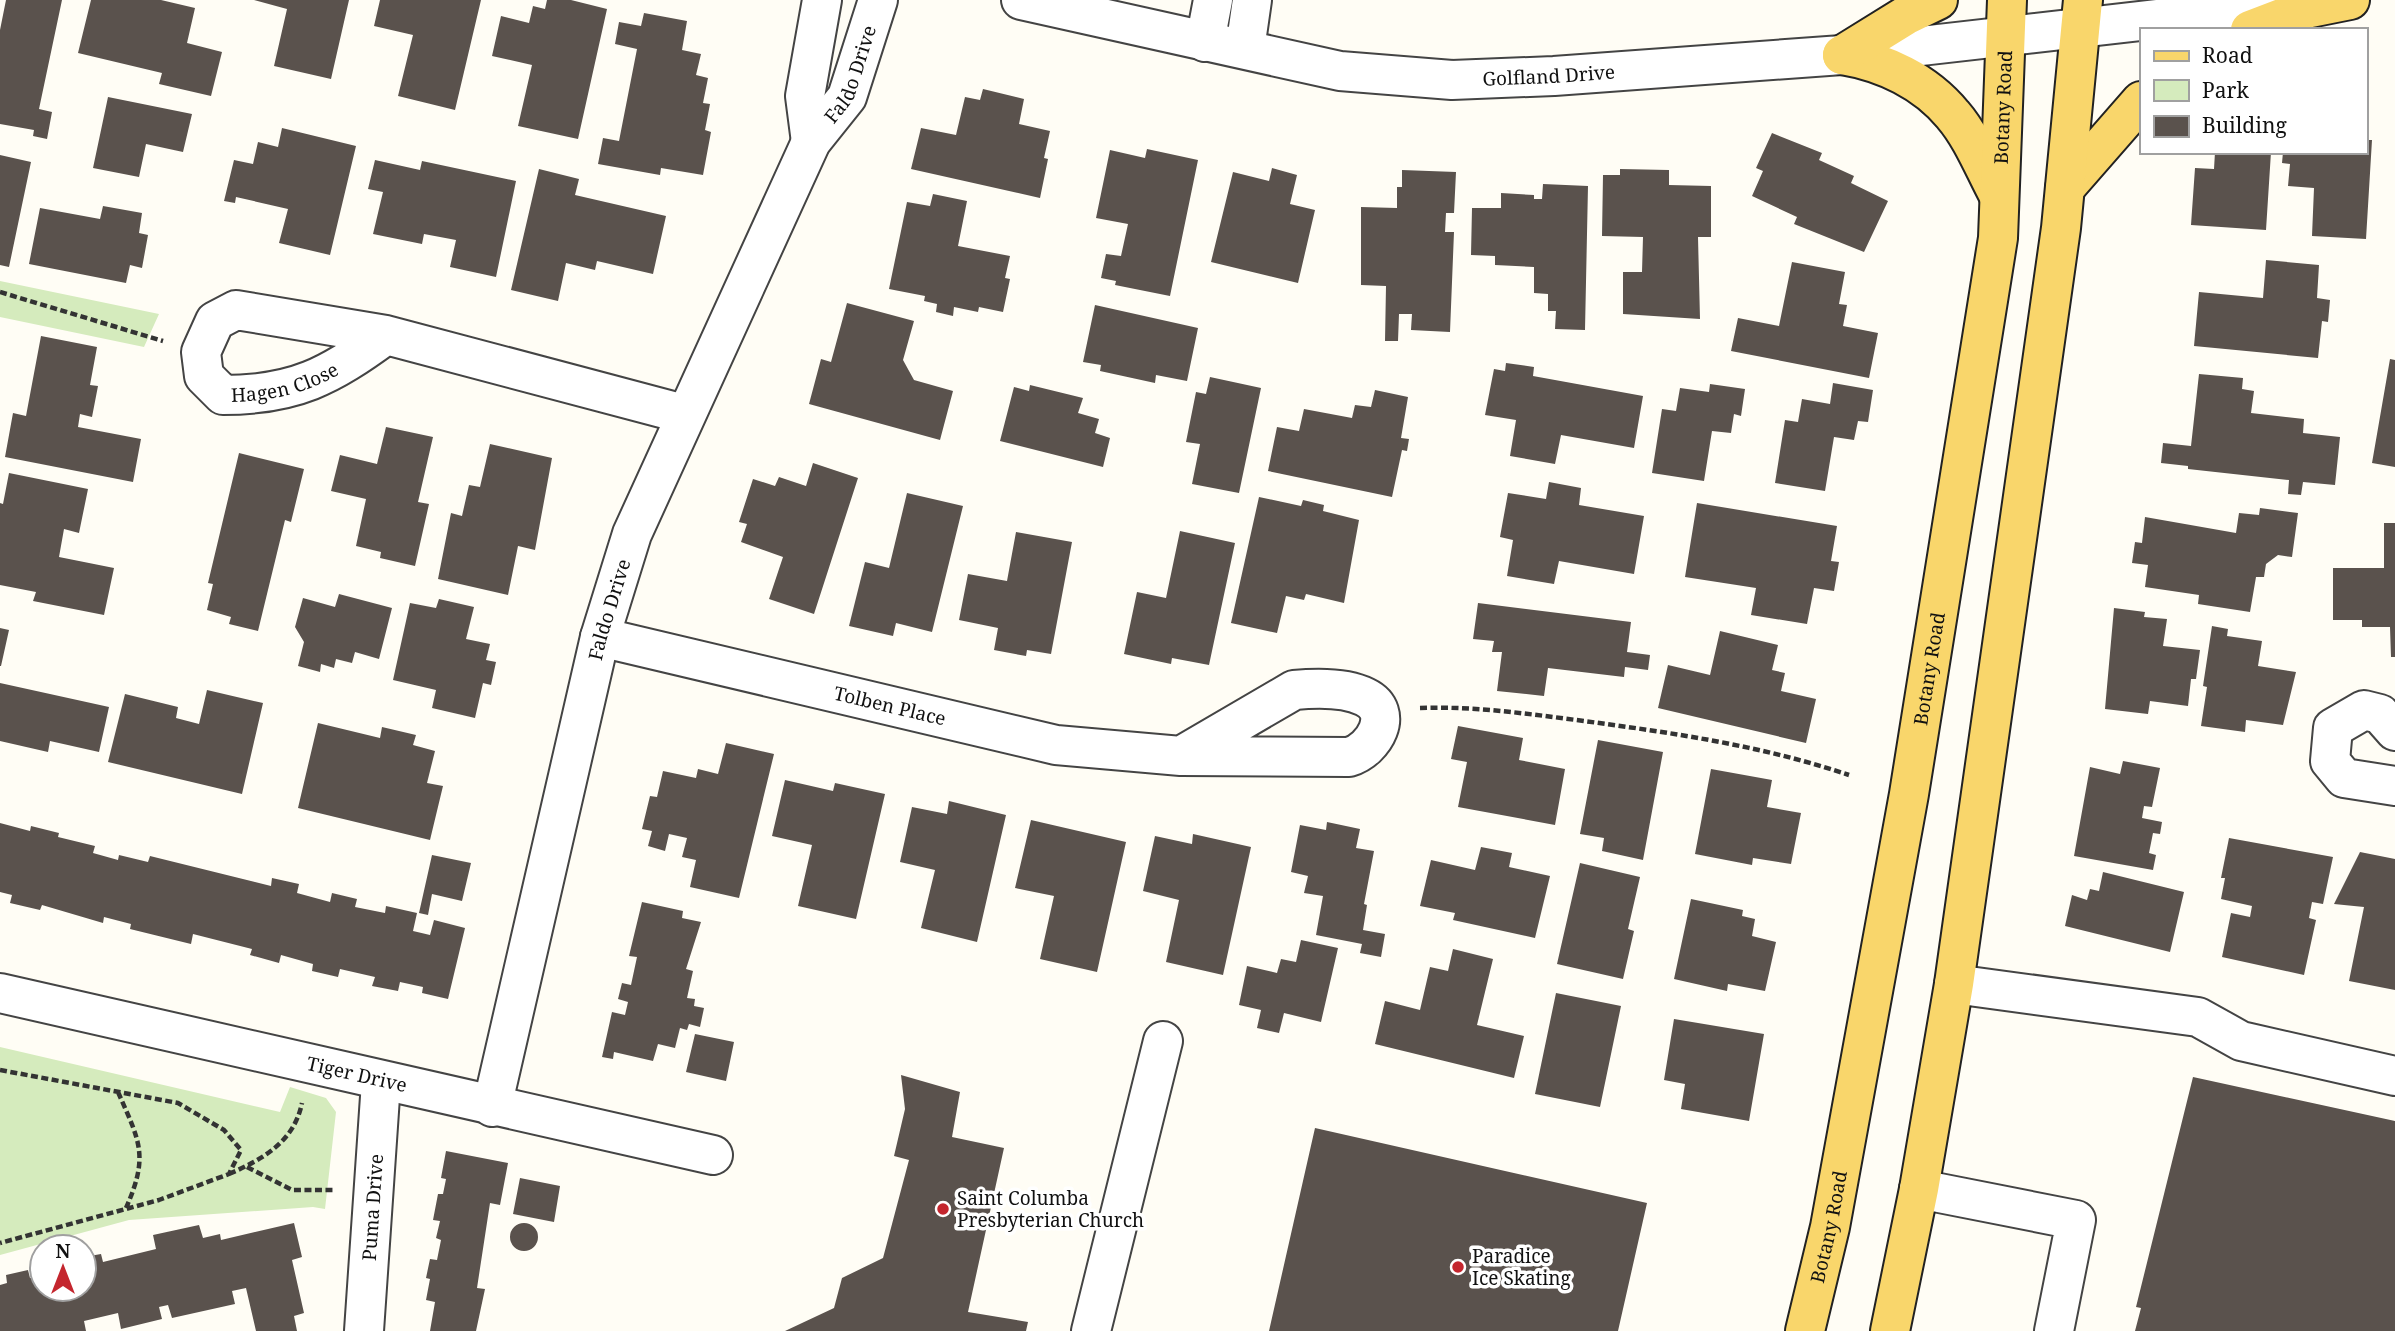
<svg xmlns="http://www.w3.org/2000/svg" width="2395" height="1331" font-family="'Noto Serif',serif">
<rect width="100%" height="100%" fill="#fffdf5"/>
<path fill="#d5ebbd" d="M0,281L159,314L144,347L0,317Z
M0,1047L280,1112L290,1087L326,1098L336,1112L325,1209L313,1207L129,1220L0,1255Z"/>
<path fill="#5a524d" d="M6,0H62L39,109L52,112L47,139L33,136L34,130L0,124V30Z
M91,0H161L195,8L187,43L222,52L211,96L159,84L162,73L78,53Z
M349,0L331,79L274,66L287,9L254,0Z
M380,0H481L455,110L398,96L413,35L374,26Z
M547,0H571L607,9L578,139L518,126L532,65L492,56L501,16L529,23L533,6L545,9Z
M644,13L687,21L682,50L701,54L696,75L708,78L703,103L710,104L705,130L711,132L703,175L661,168L660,175L598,164L603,138L619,141L637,49L615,44L619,22L641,26Z
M983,89L1024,99L1019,124L1050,131L1044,158L1048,159L1040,198L911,169L921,128L956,135L965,97L980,100Z
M108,97L192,114L183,152L146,144L139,177L93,168Z
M282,128L356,146L330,255L279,243L288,209L236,197L235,203L224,201L234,160L253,164L258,142L278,147Z
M1772,133L1822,153L1819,160L1854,176L1851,183L1888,201L1864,252L1794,224L1797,217L1752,196L1763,171L1756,168Z
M2365,140H2372L2366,239L2312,236L2314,188L2288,186L2290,164L2282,163L2283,152H2365Z
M1147,149L1198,160L1170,296L1115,285L1116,281L1101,278L1106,254L1121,256L1128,224L1096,218L1110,150L1145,158Z
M2215,152H2271L2266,230L2191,225L2195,168L2214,169Z
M0,155L31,162L9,267L0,265Z
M375,160L420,170L422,161L516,181L496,277L450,267L456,240L424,234L422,244L373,234L383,192L368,189Z
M1272,168L1297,175L1290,204L1315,210L1298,283L1211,262L1233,172L1269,181Z
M539,169L579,179L575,195L666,216L653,274L597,261L595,270L566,263L558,301L511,290Z
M1620,169L1669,170V185L1711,186V237H1698L1700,319L1623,314V272H1642L1643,237L1602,236L1603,175H1620Z
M1402,170L1456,172L1454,213H1446L1445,232H1454L1450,332L1411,330L1412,314H1399L1398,341H1385L1386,286L1361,285V207L1397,208V187H1402Z
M1543,184L1588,186L1585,330L1555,329L1556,311H1548V294L1534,293V267L1495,265V256L1471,255L1472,208H1501V193L1534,195V199H1542Z
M933,194L967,201L958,246L1010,256L1005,278L1010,279L1003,312L979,307L978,312L954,307L953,316L936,312L937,304L924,301L925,296L889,289L907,202L930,206Z
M103,206L142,213L139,233L148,235L142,268L130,265L126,283L29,264L40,208L100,219Z
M2266,260L2319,265L2317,298L2330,300L2328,322L2322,321L2318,358L2194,346L2199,292L2263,298Z
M1792,262L1845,272L1839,304L1847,305L1843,326L1878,333L1869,378L1731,351L1738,318L1779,326Z
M847,303L914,321L903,360L914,380L953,391L940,440L809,404L821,359L831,362Z
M1095,305L1198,328L1187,381L1156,375L1155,383L1100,371L1101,365L1083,362Z
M41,336L97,347L90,385L98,386L92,417L80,414L78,427L141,439L133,482L5,457L13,413L26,416Z
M2390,359L2395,360V467L2372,463Z
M1506,363L1534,367L1533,376L1643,396L1634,448L1561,435L1555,464L1510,456L1516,420L1485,415L1494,369L1505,371Z
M2199,374L2243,378L2242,389L2254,391L2251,413L2304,419L2303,433L2340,437L2335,485L2303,482L2301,495L2288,494L2289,480L2188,469V466L2161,463L2163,443L2191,446Z
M1210,377L1261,388L1239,493L1192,484L1200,444L1186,442L1196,392L1206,394Z
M1833,383L1873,390L1868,422L1858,421L1854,440L1834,437L1825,491L1775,483L1785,420L1798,422L1802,399L1830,404Z
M1710,384L1745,389L1741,416L1734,414L1731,433L1712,431L1704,481L1652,473L1662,409L1676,411L1680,388L1709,392Z
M1030,385L1083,398L1078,413L1099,419L1095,433L1110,438L1103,467L1000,441L1014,387L1029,391Z
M1375,390L1408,397L1401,438L1409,439L1407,451L1402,450L1392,497L1268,471L1277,427L1299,431L1304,409L1352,418L1355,405L1371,407Z
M386,427L433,437L418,502L429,504L415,566L380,558L381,552L356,546L366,499L331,491L340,455L377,464Z
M490,444L552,458L535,550L518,546L508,595L438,579L451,513L462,516L469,485L480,487Z
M239,453L304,469L291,522L285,520L258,631L229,624L231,617L207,610L213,584L208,583Z
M813,463L858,478L814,614L769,599L783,557L741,542L747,524L739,522L753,479L775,486L779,477L806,486Z
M9,473L88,489L79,533L64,529L59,557L114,568L104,615L33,601L36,592L0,585V503L3,504Z
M1549,482L1581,488L1579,505L1644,516L1634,574L1559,561L1554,584L1507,576L1513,540L1500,537L1508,493L1546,499Z
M907,493L963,506L932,632L896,623L893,636L849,626L865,562L889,568Z
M1259,497L1301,506L1303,500L1324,505L1323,511L1359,520L1344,603L1306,594L1304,600L1286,596L1277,633L1231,623Z
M1697,503L1837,526L1831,561L1839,562L1834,591L1814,588L1807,624L1751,615L1756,588L1685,577Z
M2260,508L2298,513L2292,557L2278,555L2266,564L2264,577H2256L2250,612L2198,604L2199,595L2145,587L2148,565L2132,563L2135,542L2142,543L2145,517L2236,533L2239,513L2259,515Z
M2384,523H2395V657H2391L2390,627H2362V620H2333V568H2384Z
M1180,531L1235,543L1209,665L1172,658L1171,664L1124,654L1137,592L1166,598Z
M1016,532L1072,542L1051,654L1027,650L1026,656L994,650L998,628L959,620L968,574L1007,581Z
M339,594L392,608L379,659L355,652L352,663L336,659L334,668L321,664L320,672L298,666L304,642L295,627L303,598L335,607Z
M439,599L474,607L466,639L490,644L486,660L496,662L491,685L483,683L475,718L432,708L436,690L393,680L410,603L436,608Z
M1478,603L1631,622L1627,652L1650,655L1648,670L1625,667L1624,677L1548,668L1544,696L1497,691L1502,652H1492L1494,641L1473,639Z
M2114,608L2145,612L2144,617L2167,619L2163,646L2200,650L2196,679H2191L2188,706L2150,701L2148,714L2105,709Z
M2212,626L2228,629L2227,636L2262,641L2258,666L2296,672L2283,725L2246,720L2245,732L2201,726L2207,687L2203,686Z
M0,628L9,630L1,666H0Z
M1720,631L1778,645L1772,670L1785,673L1781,691L1816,699L1806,743L1658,708L1668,665L1710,675Z
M0,683L109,707L99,752L50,741L48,752L0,741Z
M207,690L263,703L242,794L108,762L125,694L178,707L176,718L199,724Z
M318,723L380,738L382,727L416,735L413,745L435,751L427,783L443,786L430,840L298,808Z
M1458,726L1523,738L1519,760L1565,769L1555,825L1458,807L1467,762L1451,759Z
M1598,740L1663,752L1643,860L1602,851L1604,838L1580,834Z
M726,743L774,754L739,898L690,887L696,860L682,857L687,838L669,834L665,851L648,846L652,831L642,829L650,796L657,797L663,771L696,778L698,769L718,774Z
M2123,761L2160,768L2152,807L2144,806L2142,818L2162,822L2160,834L2153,833L2149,853L2156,855L2153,870L2074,856L2090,767L2120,774Z
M1711,769L1772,780L1767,807L1801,813L1791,864L1753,858L1752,865L1695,854Z
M785,780L833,791L835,783L885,794L856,919L798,906L812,845L772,836Z
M949,801L1006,815L977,942L921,928L935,870L900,862L912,807L947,814Z
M1031,820L1126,842L1097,972L1040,959L1054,896L1015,888Z
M1327,822L1360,829L1356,848L1374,851L1364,904L1367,905L1363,930L1385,934L1381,957L1360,953L1362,944L1316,935L1323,896L1304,893L1308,876L1291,872L1300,825L1326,830Z
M0,823L30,831L31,826L59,833L58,837L95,846L93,853L118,860L119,855L148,862L150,856L271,886L272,878L299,884L297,893L330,902L332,893L357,899L355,907L385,913L386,906L417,913L413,931L430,935L434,920L465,928L448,999L422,993L423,987L400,982L398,991L372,986L375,977L340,969L338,977L312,971L313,964L281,955L279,963L250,955L252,949L193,934L191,944L130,929L131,924L104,917L103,923L42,905L40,910L10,903L12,895L0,892Z
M1193,834L1251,847L1223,975L1166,962L1179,900L1143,891L1155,836L1192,844Z
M2229,838L2333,857L2323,904L2312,902L2309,918L2316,920L2304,975L2222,957L2231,913L2250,917L2252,906L2221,899L2225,878H2221Z
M1481,847L1512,853L1509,867L1550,876L1535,938L1453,920L1455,913L1420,906L1431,860L1475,870Z
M2360,852L2395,859V990L2349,981L2364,907L2334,904Z
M432,855L471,863L462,901L432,894L428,915L419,913Z
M1580,863L1640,877L1628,929L1634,931L1623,979L1557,964Z
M2103,872L2184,892L2170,952L2065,926L2072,895L2087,900L2090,889L2099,891Z
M1691,899L1743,910L1742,916L1755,919L1752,936L1776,942L1765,991L1728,984L1727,991L1674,979Z
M642,902L683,911L682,918L701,922L686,969L693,971L687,998L695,999L694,1006L704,1008L700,1027L689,1024L687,1030L680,1028L675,1048L658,1044L653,1061L614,1052L613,1059L602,1057L612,1012L625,1015L628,1002L618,999L622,983L631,985L637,957L629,956Z
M1301,940L1338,948L1321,1022L1284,1013L1279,1033L1257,1028L1261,1010L1239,1005L1247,966L1277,973L1281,959L1296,962Z
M1453,949L1493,959L1477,1025L1524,1036L1514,1078L1375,1044L1385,1001L1420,1010L1430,967L1448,971Z
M1556,993L1621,1006L1600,1107L1535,1094Z
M1674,1019L1764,1034L1749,1121L1681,1109L1685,1084L1664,1080Z
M695,1034L734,1042L726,1081L686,1072Z
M901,1075L960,1092L952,1137L1004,1148L968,1312L1028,1322L1026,1331H785L834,1308L842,1278L883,1258L909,1160L894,1156L905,1109Z
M2193,1077L2395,1121V1331H2135L2141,1308L2136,1307Z
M1315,1128L1647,1203L1618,1331H1269Z
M446,1151L508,1163L500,1205L490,1203L477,1288L485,1289L476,1331H430L435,1302L426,1300L430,1279L426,1278L430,1259L437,1260L441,1240L436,1238L440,1221L433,1220L438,1194H443L446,1179L441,1178Z
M520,1178L560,1186L554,1222L513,1214Z
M510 1237a14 14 0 1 1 28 0a14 14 0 1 1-28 0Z
M294,1223L302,1257L292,1260L304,1313L294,1316L297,1331H256L246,1288L232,1291L235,1304L172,1318L168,1305L159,1307L162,1319L121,1329L118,1313L84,1321L86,1331H0V1285L7,1283L6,1275L28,1270L30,1278L42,1275V1289H84V1257L101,1254L103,1262L156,1249L153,1235L199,1225L203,1238L220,1234L221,1240Z"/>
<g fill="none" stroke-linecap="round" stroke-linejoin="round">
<defs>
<g id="minor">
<path id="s1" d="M1021,0L1340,71L1452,80L1554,76L1842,55L2306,2"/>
<path d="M1205,42L1213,0"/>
<path d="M1245,49L1252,0"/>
<path d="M811,142L805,96L822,0"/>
<path id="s2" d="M386,335L236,310L215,321L201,352L204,376L223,395C295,395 330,376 386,335L684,414"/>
<path id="s3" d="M600,637L1056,745L1181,756L1294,690C1315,688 1345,687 1365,697C1396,712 1374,750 1349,757L1181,756"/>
<path d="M2395,731L2380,714L2364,710L2333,728L2330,761L2344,778L2395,786"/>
<path d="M1954,984L2198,1017L2241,1041L2395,1076"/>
<path id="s4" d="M0,993L713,1155"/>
<path id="s5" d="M492,1107L600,637L632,534L811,142L847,97L878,0"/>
<path d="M1919,1189L2076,1220L2054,1331"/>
<path id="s6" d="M364,1331L381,1082"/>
<path d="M1091,1331L1163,1041"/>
</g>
<g id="major">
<path d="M2250,30L2305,9L2350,0"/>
<path d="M1842,55C1884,62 1925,81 1953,115C1972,137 1984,168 1998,194"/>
<path d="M1842,55L1905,16L1938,0"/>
<path d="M2065,188L2141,101"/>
<path id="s7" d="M1805,1331L1830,1227L1909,794L1998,238L2007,0"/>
<path d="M1890,1331L1919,1189L1954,984L2061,228L2083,0"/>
</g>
</defs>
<use href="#minor" stroke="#444" stroke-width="42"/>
<use href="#major" stroke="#222" stroke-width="42"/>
<path stroke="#333" stroke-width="4.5" stroke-dasharray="7 3.5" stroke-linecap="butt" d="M0,292L163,341
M1420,708C1475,706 1529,714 1584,721C1674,733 1763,746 1849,775
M0,1070L178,1103L224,1130L241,1150L229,1174L159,1200L0,1243
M118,1092C140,1142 149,1156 126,1208
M247,1167L292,1190H334
M229,1174C263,1159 294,1142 302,1103"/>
<use href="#minor" stroke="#fff" stroke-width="38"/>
<use href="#major" stroke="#f9d66b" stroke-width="38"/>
</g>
<g fill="#c4262e" stroke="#fff" stroke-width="2.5">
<circle cx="943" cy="1209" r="7"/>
<circle cx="1458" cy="1267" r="7"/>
</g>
<g text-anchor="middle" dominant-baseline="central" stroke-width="7" stroke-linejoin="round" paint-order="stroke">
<g font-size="19" fill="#111" stroke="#fff">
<text stroke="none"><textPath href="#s5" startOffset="1101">Faldo Drive</textPath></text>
<text stroke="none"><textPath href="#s1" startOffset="536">Golfland Drive</textPath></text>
<text stroke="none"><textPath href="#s7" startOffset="1241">Botany Road</textPath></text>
<text stroke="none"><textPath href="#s2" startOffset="324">Hagen Close</textPath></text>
<text stroke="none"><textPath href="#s5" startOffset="511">Faldo Drive</textPath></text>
<text stroke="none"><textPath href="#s7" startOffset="674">Botany Road</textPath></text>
<text stroke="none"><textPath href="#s3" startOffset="298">Tolben Place</textPath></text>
<text stroke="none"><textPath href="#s4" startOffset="366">Tiger Drive</textPath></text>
<text stroke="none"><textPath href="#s6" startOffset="124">Puma Drive</textPath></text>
<text stroke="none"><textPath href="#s7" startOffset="107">Botany Road</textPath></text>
</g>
<g font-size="19" fill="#111" stroke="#fff" text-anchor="start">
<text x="957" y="1198">Saint Columba<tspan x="957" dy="22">Presbyterian Church</tspan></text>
<text x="1472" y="1256">Paradice<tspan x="1472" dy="22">Ice Skating</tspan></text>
</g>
</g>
<rect x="2140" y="28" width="228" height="126" fill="#ffffff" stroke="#a0a0a0" stroke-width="2"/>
<rect x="2154" y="51" width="35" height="10" fill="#f9d66b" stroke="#a0a0a0" stroke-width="2"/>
<text x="2202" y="63" font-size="21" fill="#111111">Road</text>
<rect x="2154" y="80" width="35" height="21" fill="#d5ebbd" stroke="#a0a0a0" stroke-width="2"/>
<text x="2202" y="98" font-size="21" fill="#111111">Park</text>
<rect x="2154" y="116" width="35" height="21" fill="#5a524d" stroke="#a0a0a0" stroke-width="2"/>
<text x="2202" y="133" font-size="21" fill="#111111">Building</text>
<g transform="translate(63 1268)"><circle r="33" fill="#ffffff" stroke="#a0a0a0" stroke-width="2"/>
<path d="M0-5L12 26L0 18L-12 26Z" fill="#c4262e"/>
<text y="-10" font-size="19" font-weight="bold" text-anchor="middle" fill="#111111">N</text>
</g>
</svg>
